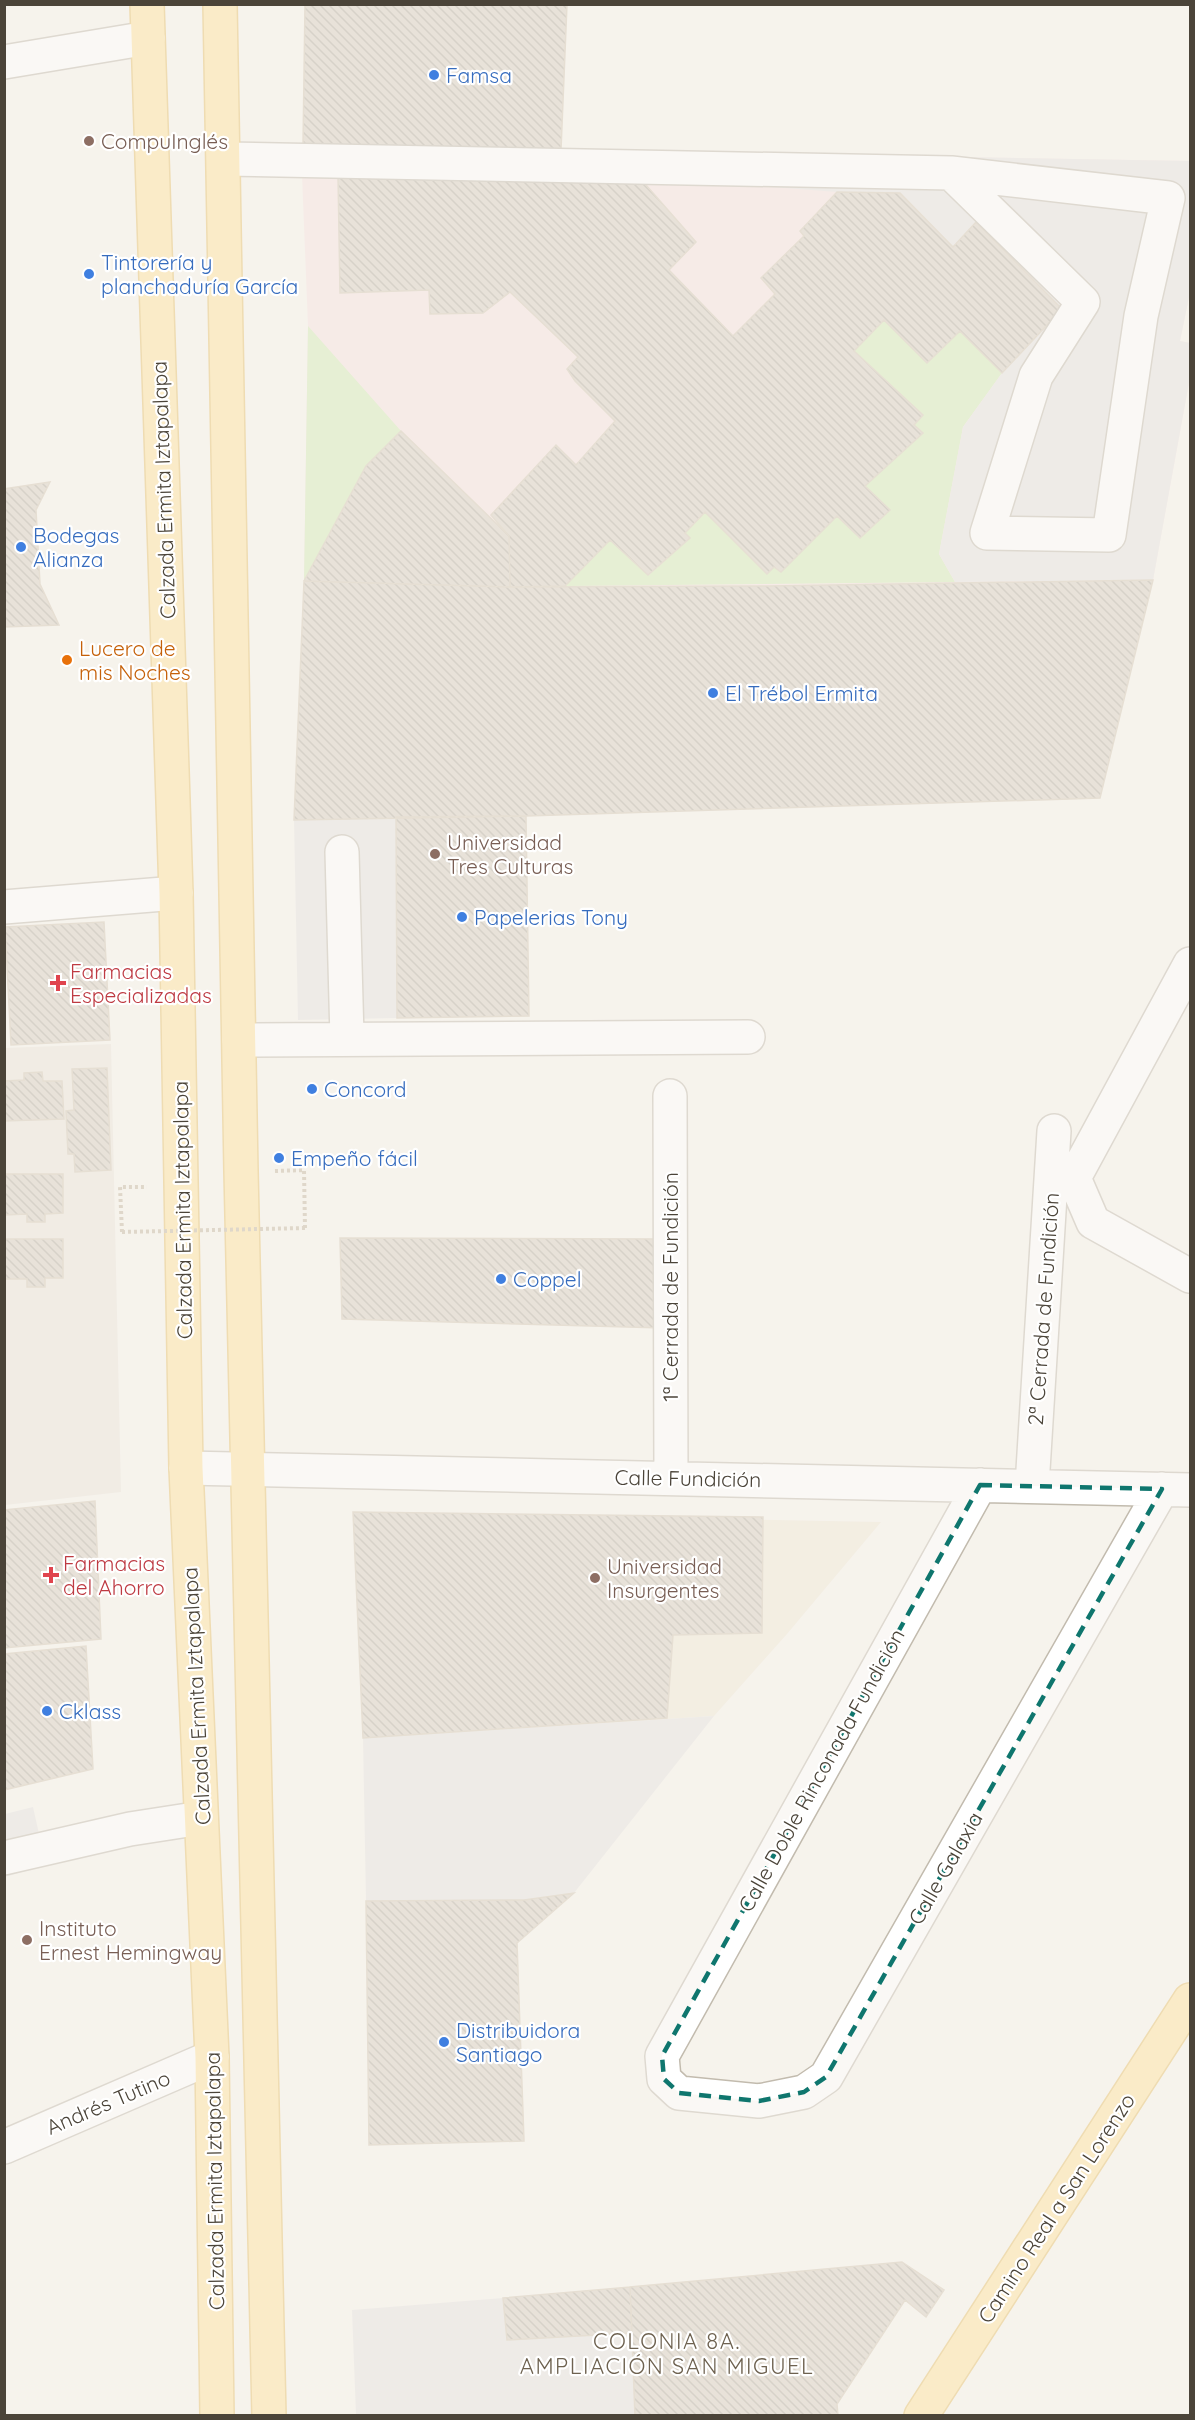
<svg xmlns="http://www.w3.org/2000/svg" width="1195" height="2420" font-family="Quicksand,sans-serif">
<defs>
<pattern id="building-back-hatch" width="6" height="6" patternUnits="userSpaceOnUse" patternTransform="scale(1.5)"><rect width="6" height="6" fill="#d8cfc1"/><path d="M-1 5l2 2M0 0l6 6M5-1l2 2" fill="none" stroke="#b1aa9e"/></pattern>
</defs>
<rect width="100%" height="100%" fill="#f6f3ec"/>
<path fill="#eae5da" d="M111,1044L121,1492L5,1505L4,1048Z"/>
<path fill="#efe8d6" d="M353,1512L881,1522L787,1634L714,1716L363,1738Z"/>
<path fill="#f6e3e0" d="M898,156L1190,161V292L1180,341L1190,343V377L1153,580L769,586L510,587L304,581L308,326L302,175Z"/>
<path fill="#d2eab5" d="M884,320L927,363L960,331L1002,373L963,427L939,554L955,582L565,586L610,540L649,575L690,538L685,533L705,512L767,574L774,567L781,572L837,516L860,538L890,510L865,486L922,433L914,425L923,415L854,351Z
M308,326L401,431L366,466L304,581Z"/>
<path fill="#e5e3e0" d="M898,156L1190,161V292L1180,341L1190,343V377L1153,580L955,582L939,554L963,427L1002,373L953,247L900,193L837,192L639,177Z
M396,817L397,1018L298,1020L294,820Z
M714,1716L574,1893L524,1900L366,1901L363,1738Z
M33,1807L46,1865L5,1877V1814Z
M503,2298L507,2340L632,2333L635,2415H356L352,2310Z"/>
<path fill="url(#building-back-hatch)" stroke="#d3c7b4" stroke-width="1.5" d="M305,4H567L561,150L303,146Z
M338,176L639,177L696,242L669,270L733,336L775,294L761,278L804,236L800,231L837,192L900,193L953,247L976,222L1062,309L1002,373L960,331L927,363L884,320L854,351L923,415L914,425L923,433L865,486L890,510L860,538L837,516L781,572L774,567L767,574L705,512L685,533L690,538L648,575L610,540L565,586L510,587L509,536L491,515L556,445L576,465L615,421L575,381L567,369L578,357L510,292L483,313L430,314L429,290L340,293Z
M401,431L509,536L510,587L304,581L366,466Z
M50,482L36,510L40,584L59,625L4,627V489Z
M1153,580L1100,798L526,816L294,820L304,581L510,587L769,586Z
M526,816L529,1016L397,1018L396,817Z
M104,922L110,1040L11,1045L5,927Z
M107,1068L111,1170L75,1172L74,1154H68L66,1111L74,1110L72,1069Z
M42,1072L43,1081H62L64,1119L4,1121V1081L24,1080V1073Z
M4,1174H63V1213L45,1214V1222H27V1214L4,1215Z
M340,1238L661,1239L663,1328L342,1319Z
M4,1239H63V1278H45V1287H27V1279H4Z
M95,1501L101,1639L4,1648V1510Z
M353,1512L763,1517L762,1633L673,1635L667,1718L363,1738Z
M86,1646L93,1769L4,1790V1654Z
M574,1893L517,1943L524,2141L369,2145L366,1901L524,1900Z
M902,2262L944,2290L926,2317L905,2300L837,2404L838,2416H635L630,2287Z
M630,2287L632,2333L507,2340L503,2298Z"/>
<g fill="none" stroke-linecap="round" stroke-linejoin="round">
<defs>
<path id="minor" d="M4,62L148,38
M225,159L951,173L1168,198L1141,316L1109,535L987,533L1036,376L1083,302L951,173
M342,852L347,1038
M4,907L176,893
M1190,964L1074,1178L1093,1222L1190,1276
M239,1040L748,1037
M670,1096L671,1478
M186,1468L1190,1490
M980,1485L662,2056L664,2079L679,2093L759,2101L804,2092L826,2077L1162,1489
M1032,1486L1054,1131
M4,1858L130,1829L201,1818
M4,2147L212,2057"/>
<path id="major" d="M147,4L176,893L186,1468L212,2057L217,2416
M220,4L241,1171L269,2416
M921,2416L1190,2000"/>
</defs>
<use href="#minor" stroke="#c2bbae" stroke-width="36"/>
<use href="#major" stroke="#e6c16a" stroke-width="36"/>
<path stroke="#c4b79f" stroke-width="4" stroke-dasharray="3 3" stroke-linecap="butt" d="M275,1171L304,1170L305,1228
M122,1232L120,1187H147"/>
<use href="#minor" stroke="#fff" stroke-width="33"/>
<use href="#major" stroke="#ffe39c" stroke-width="33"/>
<path stroke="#c4b79f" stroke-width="4" stroke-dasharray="3 3" stroke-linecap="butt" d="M122,1232L305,1228"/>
</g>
<path d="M0 0H1195V2420H0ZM980,1485L1162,1489L826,2077L804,2092L759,2101L679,2093L664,2079L662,2056Z" fill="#f6f3ec" fill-opacity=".55" fill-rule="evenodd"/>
<path fill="none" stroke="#0f766e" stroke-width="4.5" stroke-dasharray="12 8" stroke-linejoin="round" d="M980,1485L1162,1489L826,2077L804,2092L759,2101L679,2093L664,2079L662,2056Z"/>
<g fill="#3f7fe0" stroke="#fff" stroke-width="2">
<circle cx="434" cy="75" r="6"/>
<circle cx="89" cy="274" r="6"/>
<circle cx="21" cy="547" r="6"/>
<circle cx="713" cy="693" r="6"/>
<circle cx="462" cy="917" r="6"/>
<circle cx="312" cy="1089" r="6"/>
<circle cx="279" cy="1158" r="6"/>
<circle cx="501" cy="1279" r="6"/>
<circle cx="47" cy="1711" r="6"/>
<circle cx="444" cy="2042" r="6"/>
</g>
<g fill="#8d6e63" stroke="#fff" stroke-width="2">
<circle cx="89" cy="141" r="6"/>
<circle cx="435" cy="854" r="6"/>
<circle cx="595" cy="1578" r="6"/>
<circle cx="27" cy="1940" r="6"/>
</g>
<circle fill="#e8710a" stroke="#fff" stroke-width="2" cx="67" cy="660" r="6"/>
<g fill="#e0444e" stroke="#fff" stroke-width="2">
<path d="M55 974h6v6h6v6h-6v6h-6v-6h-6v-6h6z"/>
<path d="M48 1566h6v6h6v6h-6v6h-6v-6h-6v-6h6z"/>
</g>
<g text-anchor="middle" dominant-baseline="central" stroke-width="4.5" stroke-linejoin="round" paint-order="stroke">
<g font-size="21" fill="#366cbe" stroke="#fff" text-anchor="start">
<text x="446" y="75">Famsa</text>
<text x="101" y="262">Tintorería y<tspan x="101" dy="24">planchaduría García</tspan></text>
<text x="33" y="535">Bodegas<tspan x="33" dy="24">Alianza</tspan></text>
<text x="725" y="693">El Trébol Ermita</text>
<text x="474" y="917">Papelerias Tony</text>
<text x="324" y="1089">Concord</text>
<text x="291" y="1158">Empeño fácil</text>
<text x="513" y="1279">Coppel</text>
<text x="59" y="1711">Cklass</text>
<text x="456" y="2030">Distribuidora<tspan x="456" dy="24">Santiago</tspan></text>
</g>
<g font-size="21" fill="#785e54" stroke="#fff" text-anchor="start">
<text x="101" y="141">CompuInglés</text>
<text x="447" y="842">Universidad<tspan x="447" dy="24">Tres Culturas</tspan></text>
<text x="607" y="1566">Universidad<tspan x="607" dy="24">Insurgentes</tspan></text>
<text x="39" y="1928">Instituto<tspan x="39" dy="24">Ernest Hemingway</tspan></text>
</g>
<g font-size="21" fill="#4b4439" stroke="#fff">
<text transform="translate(163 490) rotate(-92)">Calzada Ermita Iztapalapa</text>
<text transform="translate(182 1210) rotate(-91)">Calzada Ermita Iztapalapa</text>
<text transform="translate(670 1287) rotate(-90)">1ª Cerrada de Fundición</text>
<text transform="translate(1043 1309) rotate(-86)">2ª Cerrada de Fundición</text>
<text transform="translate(688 1478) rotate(1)">Calle Fundición</text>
<text transform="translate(196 1696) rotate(-93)">Calzada Ermita Iztapalapa</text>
<text transform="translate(821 1770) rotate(-61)">Calle Doble Rinconada Fundición</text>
<text transform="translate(945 1868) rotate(-60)">Calle Galaxia</text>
<text transform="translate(108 2102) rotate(-23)">Andrés Tutino</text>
<text transform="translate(214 2181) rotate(-91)">Calzada Ermita Iztapalapa</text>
<text transform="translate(1056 2208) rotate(-57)">Camino Real a San Lorenzo</text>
</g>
<g font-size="21" fill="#c56008" stroke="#fff" text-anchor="start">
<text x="79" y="648">Lucero de<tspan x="79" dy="24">mis Noches</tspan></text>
</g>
<g font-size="21" fill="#be3a42" stroke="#fff" text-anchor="start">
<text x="70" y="971">Farmacias<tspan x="70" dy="24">Especializadas</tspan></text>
<text x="63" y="1563">Farmacias<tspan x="63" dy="24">del Ahorro</tspan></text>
</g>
<g font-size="22" letter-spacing="1.5" fill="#6e6250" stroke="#fff">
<text x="667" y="2341">COLONIA 8A.<tspan x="667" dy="25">AMPLIACIÓN SAN MIGUEL</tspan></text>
</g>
</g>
<rect width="1195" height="2420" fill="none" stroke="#4b4439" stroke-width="12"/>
</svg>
